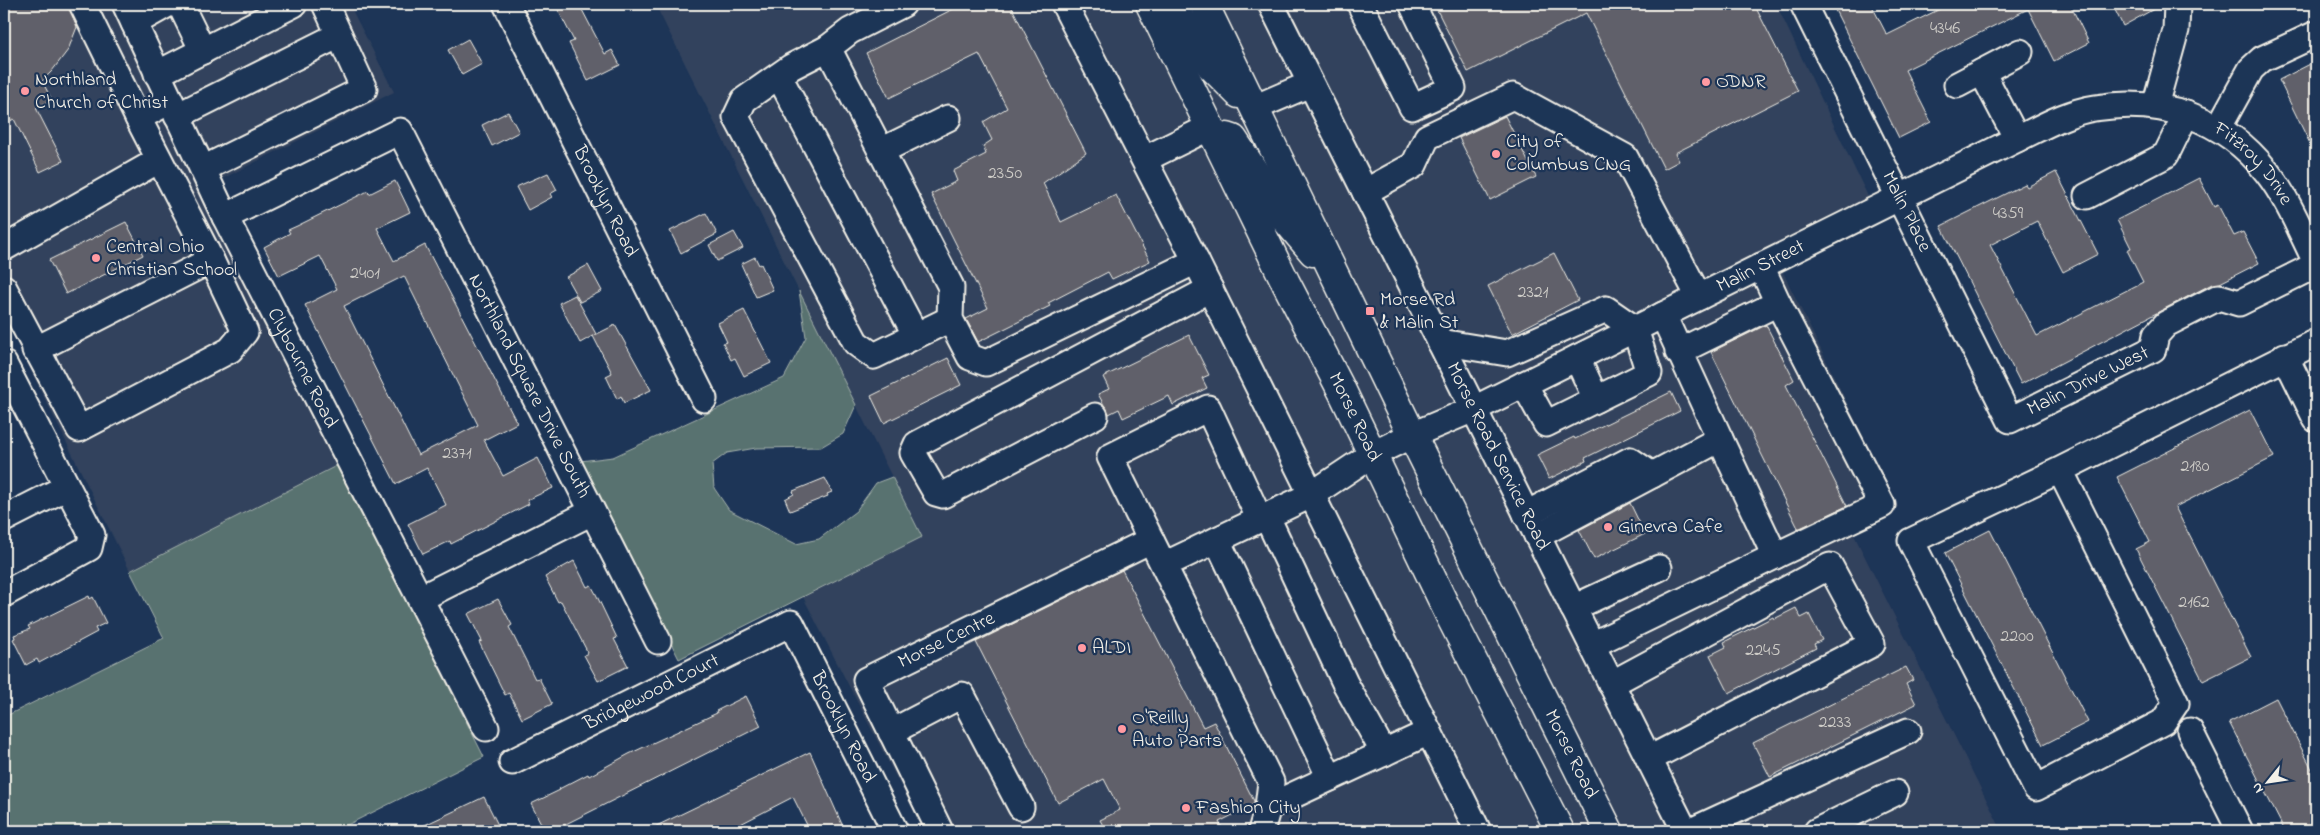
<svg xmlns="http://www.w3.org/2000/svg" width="2320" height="835" font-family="'Indie Flower',sans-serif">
<rect width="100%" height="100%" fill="#1d3557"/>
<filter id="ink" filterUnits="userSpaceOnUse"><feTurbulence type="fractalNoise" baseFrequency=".02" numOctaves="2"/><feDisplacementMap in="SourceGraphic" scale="10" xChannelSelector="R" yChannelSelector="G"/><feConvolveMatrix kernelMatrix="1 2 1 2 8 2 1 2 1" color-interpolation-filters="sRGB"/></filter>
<g filter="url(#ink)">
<path fill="#31425d" d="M4,4H349L394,92L200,190L338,465L130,571L4,316Z
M655,4H1776L1873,207L1775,256L1898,507L1853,533L2002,831H924L803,597L922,537Z"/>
<path fill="#58726f" stroke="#a6b2ac" d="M799,291L856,405L843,434L821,447L756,448L727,453L712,464L714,488L729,510L796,544L819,539L856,511L876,483L892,477L922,537L679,659L580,461L613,457L784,378L806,337Z
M338,465L484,757L335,831H4V717L164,638L130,571Z"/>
<path fill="#60616a" stroke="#f4f1e8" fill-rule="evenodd" d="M4,4H68L77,27L68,50L52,71L42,81L52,100L36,108L63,161L40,172L14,119L4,124Z
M555,4H579L605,54L612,50L620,65L588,81L569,43L574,41Z
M963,4H1010L1086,153L1043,183L1061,222L1116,195L1150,261L1112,279L1108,272L1048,303L1050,306L978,342L966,319L988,308L931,194L957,181L953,171L986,154L983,146L992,140L983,122L1007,108L979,54L889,98L866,53Z
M1434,4H1754L1798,91L1675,153L1679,161L1664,169L1586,13L1468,72Z
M1832,4H1871L1887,35L1950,4H2070L2089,43L2054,61L2028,9L1905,70L1931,122L1899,138Z
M2112,4H2163L2123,26Z
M468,39L482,64L462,75L448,50Z
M2316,61V156L2279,80Z
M508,112L519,132L492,146L482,125Z
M1505,116L1536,177L1490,200L1459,138Z
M2056,172L2098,254L2063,272L2037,221L1990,245L2037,336L2143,282L2127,250L2131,248L2117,220L2199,178L2214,207L2218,205L2234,236L2243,232L2259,263L2218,284H2212L2021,384L1941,226L2025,184L2027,187Z
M548,173L557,190L550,194L552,197L528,210L516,187Z
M395,181L410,212L377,228L394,261L425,245L517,423L484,440L503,476L538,458L553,488L527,500L529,504L451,544L450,541L423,554L408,524L446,505L427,468L396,484L353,400L305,305L337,289L320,256L279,276L264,247L290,233L288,230L297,226L368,191L369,194ZM404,276L478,425L418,455L344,306Z
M706,213L717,234L681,253L670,231Z
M126,222L143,255L66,294L49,260Z
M734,232L743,248L717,261L709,245Z
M1554,253L1578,300L1512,334L1488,286Z
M755,257L759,265L761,264L773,290L756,297L741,264Z
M588,265L602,291L580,302L566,277Z
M575,295L596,334L580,343L559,303Z
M744,310L771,363L744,376L735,358L731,360L723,343L727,342L718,323Z
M615,325L651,390L624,403L621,396L617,399L606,376L612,373L593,336Z
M1766,325L1794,380L1786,385L1847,506L1800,528H1798L1711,352Z
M1189,335L1209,375L1202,378L1207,388L1173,405L1169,396L1123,418L1119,409L1109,414L1098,394L1109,389L1103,377Z
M948,358L961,385L884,423L871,396Z
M1671,392L1680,411L1585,458L1586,461L1549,479L1537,455L1574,437L1575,439Z
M2250,410L2274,457L2175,507L2251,657L2203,681L2136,549L2150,542L2117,477Z
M825,478L832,492L827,494L828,496L790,511L785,499L794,494L793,491Z
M1630,503L1645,534L1594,559L1579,530Z
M1990,530L2088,722L2043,745L1945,553Z
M574,561L587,587L591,585L596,594L617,638L614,639L628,666L598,681L584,655L588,653L561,601L558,602L545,577Z
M1122,570L1203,727L1214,722L1254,801V804L1219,822L1224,831H1106L1100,820L1120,810L1104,779L1058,803L976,642Z
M89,596L90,599L93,597L106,623L95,628L97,632L39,663L37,659L26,665L13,639L15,638L14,635L30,629L28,626Z
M498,599L512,625L509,627L535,679L539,678L552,704L522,719L509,693L505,695L479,642L482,641L468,614Z
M1796,608L1801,618L1809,614L1822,640L1814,644L1816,648L1729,693L1710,655L1726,647L1724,642L1773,617L1774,619Z
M1906,667L1913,680L1906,684L1916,704L1770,777L1753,743Z
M746,696L761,726L552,831H545L531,804L560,790L559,789L588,774L589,776L629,754L717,713L716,711Z
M2276,698L2316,777V827L2308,831H2285L2229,722Z
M810,752L845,831H810L793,797L727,831H646Z
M484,797L499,827L490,831H412Z"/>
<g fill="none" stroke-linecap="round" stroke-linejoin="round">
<defs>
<g id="minor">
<path d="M82,4L138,118"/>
<path id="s1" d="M125,4L225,217L486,728"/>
<path d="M180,4L203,51"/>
<path id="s2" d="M506,4L704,399"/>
<path d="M903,4L850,31L828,48L791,67L744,100L736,117L856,343L874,356L950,319"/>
<path d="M1064,4L1196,261L1478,831"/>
<path id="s3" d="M1271,4L1685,831"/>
<path d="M1360,4L1412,107L1453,88L1412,4"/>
<path id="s4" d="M1803,4L2010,420L2153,349L2156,335L2166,324L2219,297L2239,303L2316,265"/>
<path d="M134,23L168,4"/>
<path d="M828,48L951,287L950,319L970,357L986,363L1196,261"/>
<path d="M1982,72L2017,139"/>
<path d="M157,74L294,4"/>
<path d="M779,76L915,334"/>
<path d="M1957,85L2020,52"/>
<path d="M2155,106L2176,30L2177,4"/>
<path d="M1254,108L1310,84"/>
<path d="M177,116L339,35"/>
<path d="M2219,127L2251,69L2262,59L2316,34"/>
<path d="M881,151L948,118"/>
<path d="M1145,159L1210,127"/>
<path d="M203,169L364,89L325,4"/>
<path d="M1365,192L1414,165L1427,137L1513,96L1625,157L1699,297"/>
<path d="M2087,196L2166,155L2186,114"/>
<path id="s5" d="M225,217L400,131L658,641"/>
<path d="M4,248L159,160"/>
<path d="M4,288L79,429L230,350L245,332L211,260L138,118L170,101"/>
<path d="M1663,315L1720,439"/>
<path d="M1440,342L1507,353L1606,309L1635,329L1649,373L1546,424L1524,384"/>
<path d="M35,350L211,260"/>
<path d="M1678,352L1778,303L1761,266"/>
<path d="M2285,356L2316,419"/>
<path d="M1577,358L1596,399"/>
<path d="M4,364L92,535L89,548L4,594"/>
<path d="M1095,416L943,495L936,493L913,453L917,444L1210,289"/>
<path d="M2060,470L2176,703L2163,722L2036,788L1911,541L2060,470L2316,342"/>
<path d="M1526,514L1630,460L1652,475"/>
<path d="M1267,517L1345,683L1384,753"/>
<path d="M4,519L67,487"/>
<path d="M1537,536L1720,439L1775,556L1592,645"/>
<path d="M1151,540L1110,457L1208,408L1260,520"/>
<path d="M1217,540L1330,778"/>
<path d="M1775,556L1882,505L1778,303"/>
<path id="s6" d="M1164,565L1311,495L1371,455L1412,435L1474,409L2017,139C2042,127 2068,112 2095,108C2162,97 2225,118 2267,172C2288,199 2301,232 2316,262"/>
<path d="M421,598L592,512"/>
<path d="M1573,608L1659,568"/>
<path d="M1611,684L1830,566L1872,644L1649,759"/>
<path d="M2190,731L2240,831"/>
<path d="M891,732L962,695L1021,807"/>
<path id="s7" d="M512,762L791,623L895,831"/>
<path id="s8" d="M940,831L866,680L1151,540L1271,782L1268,807"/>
<path d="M1261,831L1268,807L1429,732"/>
<path d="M1691,831L1908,731"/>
<path d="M1817,831L1895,793"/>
</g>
<g id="major">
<path id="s9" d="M1150,4L1286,283L1342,391L1451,618L1560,831"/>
<path d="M1171,4L1211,66L1239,94"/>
<path id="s10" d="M1204,4L1412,435L1609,831"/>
<path d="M1227,137L1233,139L1286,220L1313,252"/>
</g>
</defs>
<use href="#minor" stroke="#f4f1e8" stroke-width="29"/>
<use href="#major" stroke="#f4f1e8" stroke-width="31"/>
<use href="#minor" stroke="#1d3557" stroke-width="25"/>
<use href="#major" stroke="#1d3557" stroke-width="28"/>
</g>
</g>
<g fill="#ff9aa2" stroke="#1d3557" stroke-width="2">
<circle cx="1706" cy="82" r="5"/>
<circle cx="25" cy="91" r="5"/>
<circle cx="1496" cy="154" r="5"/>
<circle cx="96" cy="258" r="5"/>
<rect x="1365" y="306" width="10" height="10" rx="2.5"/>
<circle cx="1608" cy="527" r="5"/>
<circle cx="1082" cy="648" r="5"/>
<circle cx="1122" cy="729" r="5"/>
<circle cx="1186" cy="808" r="5"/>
</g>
<g text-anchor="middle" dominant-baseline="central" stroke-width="4.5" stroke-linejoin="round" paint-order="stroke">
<g font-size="18" fill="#cfcdc8">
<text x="1945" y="29">4346</text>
<text x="1005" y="174">2350</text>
<text x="2008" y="214">4359</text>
<text x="365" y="274">2401</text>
<text x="1533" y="293">2321</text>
<text x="457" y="454">2371</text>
<text x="2195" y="467">2180</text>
<text x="2194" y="603">2162</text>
<text x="2017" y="637">2200</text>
<text x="1763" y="651">2245</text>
<text x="1835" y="723">2233</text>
</g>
<g font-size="20" fill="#f4f1e8" stroke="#1d3557" text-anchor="start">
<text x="35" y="80">Northland<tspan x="35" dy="23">Church of Christ</tspan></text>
<text x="1716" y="82">ODNR</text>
<text x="1506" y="142">City of<tspan x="1506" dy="23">Columbus CNG</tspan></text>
<text x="106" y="247">Central Ohio<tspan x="106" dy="23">Christian School</tspan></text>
<text x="1380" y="300">Morse Rd<tspan x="1380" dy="23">&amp; Malin St</tspan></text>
<text x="1618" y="527">Ginevra Cafe</text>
<text x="1092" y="648">ALDI</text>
<text x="1132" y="718">O'Reilly<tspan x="1132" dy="23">Auto Parts</tspan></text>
<text x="1196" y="808">Fashion City</text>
</g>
<g font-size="20" fill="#f4f1e8" stroke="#1d3557">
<text stroke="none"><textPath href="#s6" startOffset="1216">Fitzroy Drive</textPath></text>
<text stroke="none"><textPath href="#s2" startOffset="221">Brooklyn Road</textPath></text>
<text stroke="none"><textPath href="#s4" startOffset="232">Malin Place</textPath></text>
<text stroke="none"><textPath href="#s6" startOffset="668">Malin Street</textPath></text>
<text stroke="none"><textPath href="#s1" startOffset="405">Clybourne Road</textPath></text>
<text stroke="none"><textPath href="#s4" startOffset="552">Malin Drive West</textPath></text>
<text stroke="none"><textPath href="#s5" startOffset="481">Northland Square Drive South</textPath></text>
<text stroke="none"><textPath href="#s9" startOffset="461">Morse Road</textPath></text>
<text stroke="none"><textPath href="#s3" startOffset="506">Morse Road Service Road</textPath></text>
<text stroke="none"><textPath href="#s8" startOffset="258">Morse Centre</textPath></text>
<text stroke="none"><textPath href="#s7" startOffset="156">Bridgewood Court</textPath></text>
<text stroke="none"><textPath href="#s7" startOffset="428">Brooklyn Road</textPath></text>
<text stroke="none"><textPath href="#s10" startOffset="835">Morse Road</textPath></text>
</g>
</g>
<rect width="2320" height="835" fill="none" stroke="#1d3557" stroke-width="20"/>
<rect x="10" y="10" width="2300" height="815" fill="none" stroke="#f4f1e8" stroke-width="2" filter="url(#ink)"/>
<g transform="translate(2268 782) rotate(240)" stroke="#1d3557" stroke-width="4" paint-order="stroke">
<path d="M0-4L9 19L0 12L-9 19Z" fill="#f4f1e8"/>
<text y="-8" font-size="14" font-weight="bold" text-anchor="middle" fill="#f4f1e8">N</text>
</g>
</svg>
